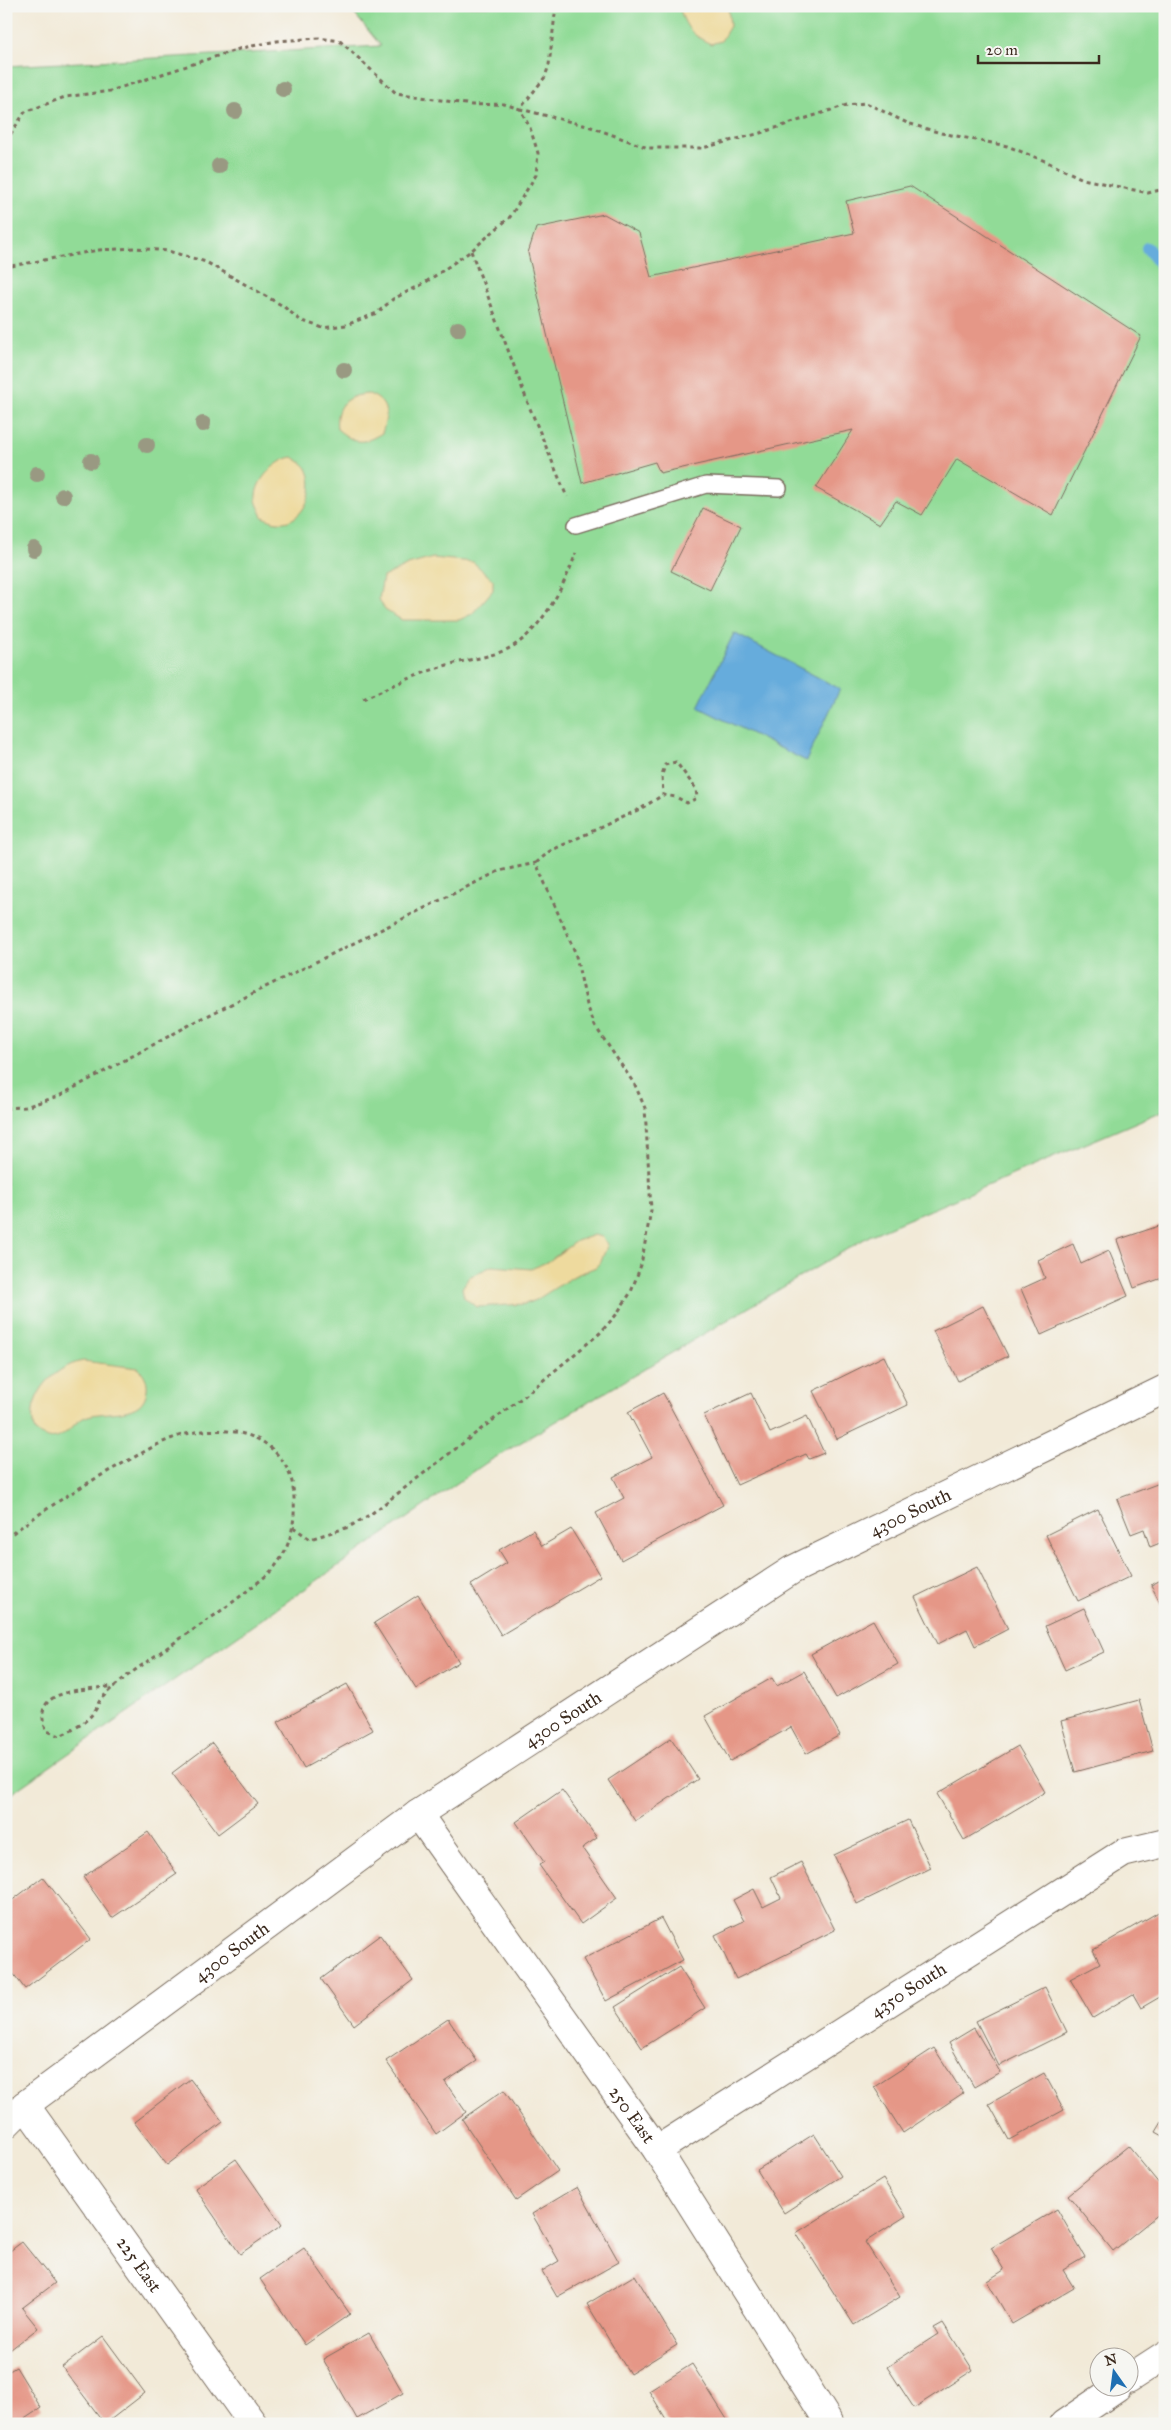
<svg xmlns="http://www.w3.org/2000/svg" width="1171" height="2430" font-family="'IM FELL Great Primer',serif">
<rect width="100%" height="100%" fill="#f6f6f2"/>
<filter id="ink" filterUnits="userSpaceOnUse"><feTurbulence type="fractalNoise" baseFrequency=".02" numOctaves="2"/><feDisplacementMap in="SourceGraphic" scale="10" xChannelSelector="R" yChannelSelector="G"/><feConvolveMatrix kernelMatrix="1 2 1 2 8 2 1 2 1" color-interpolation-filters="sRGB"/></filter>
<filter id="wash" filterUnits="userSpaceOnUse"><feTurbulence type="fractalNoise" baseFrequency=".0096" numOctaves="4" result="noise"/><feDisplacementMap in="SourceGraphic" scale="20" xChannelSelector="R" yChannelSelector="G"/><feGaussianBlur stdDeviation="1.12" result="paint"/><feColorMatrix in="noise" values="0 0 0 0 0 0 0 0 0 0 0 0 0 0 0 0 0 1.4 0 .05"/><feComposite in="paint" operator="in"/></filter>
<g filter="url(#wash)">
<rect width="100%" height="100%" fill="#f2ead8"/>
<path fill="#91db97" stroke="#66825a" d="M348,6H1165V1110L871,1235L486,1463L19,1788L6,1799V66L381,46Z"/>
<path fill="#eeda9e" stroke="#94825e" d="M679,6H728L730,26L721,41L711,44C691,35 685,27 679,6Z
M369,394C389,402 388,415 382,433C362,445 356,444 337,429C334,405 347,395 369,394Z
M293,457C297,460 303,463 306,467C319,486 304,525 278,522C273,522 268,519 263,517C261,511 256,504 256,498C255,480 277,459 293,457Z
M433,558L473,562L493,580V590L472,614L459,620H402L385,610L379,599L383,577L408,565Z
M594,1235L602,1237L608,1244L601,1261L596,1267L574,1276L536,1300L525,1304L476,1307L464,1297L462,1288L469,1277L492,1266L531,1269L549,1261L576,1241Z
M83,1361L138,1368C144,1373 148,1381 147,1389C144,1420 105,1409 85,1417C75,1422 67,1434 57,1438C49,1440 42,1436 35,1432C24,1400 51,1367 83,1361Z"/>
<path fill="#66acdc" stroke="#506b7d" d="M734,633L840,689L806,761L698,707Z"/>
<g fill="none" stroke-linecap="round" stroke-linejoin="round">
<path stroke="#66acdc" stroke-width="12" d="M1147,248L1165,270"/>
</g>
<g id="blocks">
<path fill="#e59787" d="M910,186L1141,336L1053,515L957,459L922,515L896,501L880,524L816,488L853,430L660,473L655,462L582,483L528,253L536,228L604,214L639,233L651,277L854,233L846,201Z
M703,508L741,526L710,590L671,571Z
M1165,1224V1277L1134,1288L1117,1240Z
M1073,1244L1081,1264L1109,1251L1128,1296L1041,1335L1021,1289L1045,1278L1038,1260Z
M983,1306L1008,1356L958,1381L933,1331Z
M884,1356L908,1405L837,1439L813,1391Z
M663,1393L723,1505L621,1560L596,1513L624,1498L613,1477L652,1457L628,1412Z
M751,1393L770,1433L807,1416L824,1453L809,1459L806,1454L737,1485L704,1415Z
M1165,1481V1541L1150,1547L1144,1529L1131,1534L1117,1499Z
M1098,1509L1131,1576L1078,1601L1046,1535Z
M571,1529L600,1576L501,1635L471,1585L507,1563L499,1550L533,1530L542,1546Z
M977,1567L1008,1629L975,1646L967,1629L938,1644L915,1597Z
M1165,1578V1613L1151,1585Z
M418,1595L459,1662L416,1689L374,1623Z
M1084,1608L1104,1652L1065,1670L1045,1626Z
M873,1620L898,1664L836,1698L811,1654Z
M804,1671L840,1735L806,1754L791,1727L730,1761L705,1716L772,1678L777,1686Z
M347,1684L373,1730L304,1768L278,1722Z
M1139,1700L1153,1751L1075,1772L1061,1721Z
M671,1738L698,1779L635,1821L608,1780Z
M212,1743L258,1804L218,1834L172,1773Z
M1018,1746L1045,1792L964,1840L937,1794Z
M562,1790L597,1838L582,1848L617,1898L581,1924L539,1865L544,1862L516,1822Z
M908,1820L931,1868L857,1904L834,1855Z
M148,1832L177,1874L112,1918L83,1877Z
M801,1862L835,1930L736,1979L715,1935L744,1921L733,1900L754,1889L763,1907L781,1898L771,1877Z
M43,1877L91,1939L25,1989L6,1964V1905Z
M1162,1910L1165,1915V1994L1141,2008L1133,1994L1093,2018L1070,1979L1100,1963L1093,1950Z
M661,1918L683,1960L606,2001L583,1959Z
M380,1935L413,1980L354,2025L321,1979Z
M679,1967L705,2008L642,2048L615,2007Z
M1045,1987L1067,2032L999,2066L976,2021Z
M448,2019L477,2061L445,2082L466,2112L436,2134L386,2061Z
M974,2028L1000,2072L974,2087L949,2043Z
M934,2048L963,2093L903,2133L874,2087Z
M1044,2073L1064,2110L1009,2140L989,2104Z
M190,2079L223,2122L167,2165L134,2122Z
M504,2090L558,2171L516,2200L462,2119Z
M1165,2117V2137L1156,2132Z
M814,2134L841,2176L784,2213L757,2170Z
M1128,2146L1165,2191V2209L1113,2251L1068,2195Z
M236,2159L282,2225L240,2254L195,2188Z
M883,2179L906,2216L865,2242L900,2297L854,2325L796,2233Z
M577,2187L619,2262L557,2297L542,2271L559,2261L532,2214Z
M1057,2209L1085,2257L1063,2270L1074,2288L1012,2324L987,2281L1004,2270L991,2248Z
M22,2242L55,2283L22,2308L38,2328L6,2353V2254Z
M304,2248L350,2314L305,2345L260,2279Z
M635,2275L677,2345L630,2374L587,2304Z
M943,2323L973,2370L914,2408L887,2367L938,2334L934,2328Z
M369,2333L403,2393L357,2419L323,2359Z
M103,2336L145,2393L105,2424L62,2367Z
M692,2364L730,2424H669L649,2391Z
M16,2367L41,2408L23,2420L25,2424H6V2373Z"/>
</g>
</g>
<g filter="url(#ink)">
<use href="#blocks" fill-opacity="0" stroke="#7b6d5f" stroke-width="1"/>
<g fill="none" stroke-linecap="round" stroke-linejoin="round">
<defs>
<path id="service" d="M576,525L706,485L779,488"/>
<g id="minor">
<path id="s1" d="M418,1814L657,2150L830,2424"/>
<path id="s2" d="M25,2105L253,2424"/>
<path id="s3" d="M6,2124L25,2105L418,1814L792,1570L1165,1389"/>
<path id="s4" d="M657,2150L1123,1853L1165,1843"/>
</g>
<path id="tertiary" d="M1128,2379L1165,2355
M1064,2424L1117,2388"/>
</defs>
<use href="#service" stroke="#7b6d5f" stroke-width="18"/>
<use href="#minor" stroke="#7b6d5f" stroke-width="30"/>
<use href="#tertiary" stroke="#7b6d5f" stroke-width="30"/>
<path stroke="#7b6d5f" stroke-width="3" stroke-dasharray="4 4" stroke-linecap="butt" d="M556,6L549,65L545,77L520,109L591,127L648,148H702L757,134L847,105L866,103L907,123L941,133L1007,146L1045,161L1083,179L1148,193L1160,190L1165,184
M6,141L25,112L65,97L110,91L242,48L277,41L319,38L340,41L396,93L472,105L504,104L520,109L530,128L538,153L536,175L510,217L471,251L423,284L393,299L377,313L346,325L323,328L300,320L283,306L206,262L168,251L136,248L99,250L6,267
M471,251L529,406L567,497
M363,699C389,687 415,675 444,666C463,660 483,659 503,651C538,638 564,587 576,553
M6,1108L25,1107L59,1096L195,1022L499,871L536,863
M293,1527L310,1539L349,1527L371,1514L528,1393L600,1333L616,1315L631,1292L641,1265L651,1210L645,1108L635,1085L595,1026L587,1005L575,952L536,863L550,851L640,809L663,795L676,797L687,803L697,798L696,789L676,762L665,765L662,775L663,795
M6,1538C46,1508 87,1482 131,1459C147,1450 164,1440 182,1435C207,1428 240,1428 263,1442C278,1452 291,1469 293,1488C297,1518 292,1550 270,1572C263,1579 254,1585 247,1591C215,1617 181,1637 148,1661C132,1672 114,1685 101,1699C98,1702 98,1706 96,1709C88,1722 73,1730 60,1736L47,1731C26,1687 88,1690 116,1686"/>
<use href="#service" stroke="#fff" stroke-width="15"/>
<use href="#minor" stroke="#fff" stroke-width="28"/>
<use href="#tertiary" stroke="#fff" stroke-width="28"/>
</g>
<g fill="#999982">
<circle cx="283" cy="89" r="8"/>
<circle cx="235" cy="111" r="8"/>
<circle cx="219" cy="166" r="8"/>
<circle cx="458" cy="329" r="8"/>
<circle cx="344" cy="370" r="8"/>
<circle cx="203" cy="424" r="8"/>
<circle cx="147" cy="445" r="8"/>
<circle cx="91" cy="461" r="8"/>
<circle cx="37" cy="474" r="8"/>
<circle cx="63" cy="496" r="8"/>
<circle cx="34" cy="549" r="8"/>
</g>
</g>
<g text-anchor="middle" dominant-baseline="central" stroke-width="5" stroke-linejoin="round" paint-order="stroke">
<g font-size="18" fill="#3b2a1e" stroke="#f6f6f2">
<text stroke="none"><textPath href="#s3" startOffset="1094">4300 South</textPath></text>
<text stroke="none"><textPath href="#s3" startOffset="689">4300 South</textPath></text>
<text stroke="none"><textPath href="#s3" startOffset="284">4300 South</textPath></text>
<text stroke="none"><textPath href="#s4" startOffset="298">4350 South</textPath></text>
<text stroke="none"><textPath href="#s1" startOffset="369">250 East</textPath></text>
<text stroke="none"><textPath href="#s2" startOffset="196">225 East</textPath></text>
</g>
</g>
<rect width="1171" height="2430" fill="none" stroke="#f6f6f2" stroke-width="25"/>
<g transform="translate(1114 2372) rotate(346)"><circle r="24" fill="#f6f6f2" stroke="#aba49d"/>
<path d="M0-4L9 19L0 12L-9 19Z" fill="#1f6fb2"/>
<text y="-8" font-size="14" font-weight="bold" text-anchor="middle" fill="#3b2a1e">N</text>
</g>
<path d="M978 55v8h121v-8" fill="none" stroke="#3b2a1e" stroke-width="2.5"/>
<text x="986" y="55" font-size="15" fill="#3b2a1e" stroke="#f6f6f2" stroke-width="4" paint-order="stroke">20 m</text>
</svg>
